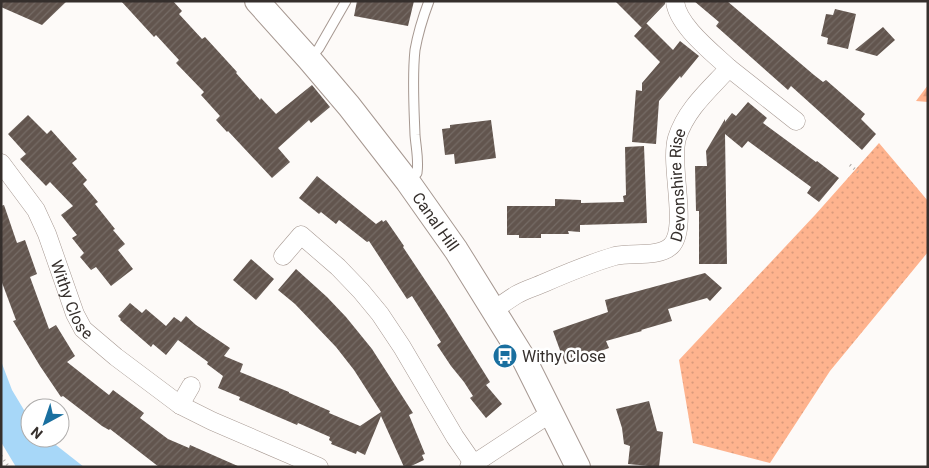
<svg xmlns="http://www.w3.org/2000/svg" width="929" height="468" font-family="Roboto,sans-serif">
<defs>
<pattern id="green-dots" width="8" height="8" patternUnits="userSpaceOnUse" patternTransform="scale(1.25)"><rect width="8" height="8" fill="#feb38e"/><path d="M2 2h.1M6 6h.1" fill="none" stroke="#da9a7b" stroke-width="1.8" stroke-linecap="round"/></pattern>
<pattern id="forest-firs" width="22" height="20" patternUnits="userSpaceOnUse" patternTransform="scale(1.25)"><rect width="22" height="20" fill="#feb38e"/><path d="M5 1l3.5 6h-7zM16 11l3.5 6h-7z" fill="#da9a7b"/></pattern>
<pattern id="building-hatch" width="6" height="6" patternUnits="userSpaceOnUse" patternTransform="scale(1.25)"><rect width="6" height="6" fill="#62554e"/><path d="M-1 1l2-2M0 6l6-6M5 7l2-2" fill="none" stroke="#756b65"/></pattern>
</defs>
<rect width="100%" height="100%" fill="#fdfaf8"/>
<path fill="url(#green-dots)" d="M879,143L928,201V252L830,371L770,463L693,443L679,360L815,215Z"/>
<path fill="url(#forest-firs)" d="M928,85V102L916,101Z"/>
<path fill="#a7d7f8" d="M1,361L12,390L30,420V438H47L84,467H16L1,442Z"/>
<path fill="url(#building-hatch)" d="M1,1H67L42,25L1,7Z
M121,1H173L182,11L179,14L202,39L205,37L237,72L236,73L260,100L261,98L276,114L312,85L330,107L311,123L309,120L278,148L290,162L272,178L228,131L227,132L216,120L220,116L201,95L204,92L176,63L179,60L156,35L154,37Z
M357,1H414L408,26L354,16Z
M615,1H665V4L642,28Z
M694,1H727L814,75L823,82L826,80L865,114L861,119L876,134L862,150L791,86L788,90L716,26L719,22Z
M835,9L856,14L848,49L827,44L828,38L821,36L826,14L833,15Z
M646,23L673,50L680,41L699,56L681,78L680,76L659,101L656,144L632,142L636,90L642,91V83L660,62L634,36Z
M883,27L895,40L877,56L855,50Z
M748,102L767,118L763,123L816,162L817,161L839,178L819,202L807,193L811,187L748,141L742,148L725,134L727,264H699V211H696L695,166H707L706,151L725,119V122L732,113L736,116Z
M28,115L47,134L51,130L77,159L72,163L87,180L83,184L98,202L95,204L115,229L113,230L125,244L118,250L133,269L111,286L96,267L91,270L80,257L84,253L72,238L77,235L61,215L73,206L50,182L46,186L20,159L26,154L8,134Z
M491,120L496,158L455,164L454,154L445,155L442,129L450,128V125Z
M644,146L647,223L580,225V232L568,231L569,234H541V238H519V235H507V206H555V199L581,200V203L624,202L623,196L626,195L625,147Z
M317,176L376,224L382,220L383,222L386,220L404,246L403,247L445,310L490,382L486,385L502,404L486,418L470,398L473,396L464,382L451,366L437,345L441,342L412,296L407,299L369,241L367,242L339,220L336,224L321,212L319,214L299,198Z
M4,205L17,243L25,240L37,274L30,277L49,329L56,325L75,356L67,362L109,395L113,390L144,413L140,418L168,439L189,448L190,445L240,467H159L110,429L109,430L102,426L63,396L61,397L40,366L13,321L16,320L1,280V206Z
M251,259L274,279L256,300L233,280Z
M296,269L327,297L346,317L372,349L413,413L409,415L425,454L422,455L424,460L409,467H404L381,416L365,455L357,451L356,454L331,444L332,442L329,440L330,437L298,423L297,425L239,400L240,397L218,388L223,376L207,364L208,362L178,340L166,355L153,344L151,347L120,320L121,319L118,316L130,303L142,313L146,309L166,326L174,317L181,322L186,316L196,325L230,348L224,356L243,364L240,372L289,392V393L330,411L329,413L360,426L381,412L354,370L336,347L295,304L278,290Z
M705,273L722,288L710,301L707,298L668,309L672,321L641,330L642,331L606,341L609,348L565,364L553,331L608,312L605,300Z
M649,401L657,431L663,432L659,467L628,464L630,446L624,444L622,428L616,409Z"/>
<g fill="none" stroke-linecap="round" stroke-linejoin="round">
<defs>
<path id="lane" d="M310,59L319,48L346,1
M409,181L417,173C419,160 416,148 415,135C414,107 412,77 415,50C418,33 423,17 429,1"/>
<g id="street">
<path d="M729,68L796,121"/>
<path id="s1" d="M1,163L36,210L47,234L75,314L83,329L116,357L180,405L212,421L319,467"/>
<path d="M283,256L301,235L338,267L361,291L380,314L402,347L455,437L473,463"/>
<path id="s2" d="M494,310C501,305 508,300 516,295C524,290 535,287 544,283C567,273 591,263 615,256C631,252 658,258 671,246C689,228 669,165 677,138C686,109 710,89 729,68C712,52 677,25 675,1"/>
<path d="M180,405L191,386"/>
<path d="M469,467L551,413"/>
</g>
<g id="secondary">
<path id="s3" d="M257,1L309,59L349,106L408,182L456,250L525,361L578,467"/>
</g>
</defs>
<use href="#lane" stroke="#a69891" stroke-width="11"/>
<use href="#street" stroke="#a69891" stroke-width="19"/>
<use href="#secondary" stroke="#a69891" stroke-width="26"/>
<path stroke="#a8a4a1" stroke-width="3" stroke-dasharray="1 4" stroke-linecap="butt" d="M850,165L858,172
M1,456L9,467"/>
<use href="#lane" stroke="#fff" stroke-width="9"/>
<use href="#street" stroke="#fff" stroke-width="18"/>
<use href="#secondary" stroke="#fff" stroke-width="24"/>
</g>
<defs>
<symbol id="bus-disc" viewBox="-11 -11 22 22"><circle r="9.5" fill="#196f9f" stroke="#fff"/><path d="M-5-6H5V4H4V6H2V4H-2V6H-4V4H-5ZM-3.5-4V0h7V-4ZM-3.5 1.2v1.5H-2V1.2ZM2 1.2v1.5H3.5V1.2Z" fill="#fff"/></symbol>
</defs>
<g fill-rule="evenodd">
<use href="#bus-disc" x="491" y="342" width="28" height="28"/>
</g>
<g text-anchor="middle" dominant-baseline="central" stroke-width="5" stroke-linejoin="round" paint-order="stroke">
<g font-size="16" fill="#352f2c" stroke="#fff">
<text stroke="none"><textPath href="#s2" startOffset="254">Devonshire Rise</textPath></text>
<text stroke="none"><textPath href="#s3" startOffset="284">Canal Hill</textPath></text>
<text stroke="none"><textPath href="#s1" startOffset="155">Withy Close</textPath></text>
</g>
<g font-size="16" fill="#352f2c" stroke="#fff" text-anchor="start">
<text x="522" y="356">Withy Close</text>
</g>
</g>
<rect width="929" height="468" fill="none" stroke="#352f2c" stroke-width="5"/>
<g transform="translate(45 423) rotate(220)"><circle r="24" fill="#ffffff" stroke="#aeacab"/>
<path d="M0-4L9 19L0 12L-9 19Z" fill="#196f9f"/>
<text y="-8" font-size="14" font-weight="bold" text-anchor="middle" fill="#352f2c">N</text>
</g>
</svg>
